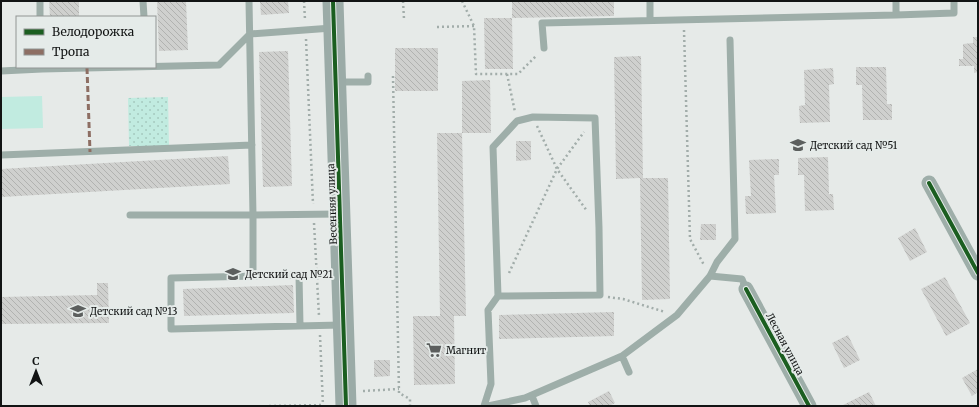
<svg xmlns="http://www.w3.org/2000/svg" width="979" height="407" font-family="Merriweather,serif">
<defs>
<pattern id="park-dots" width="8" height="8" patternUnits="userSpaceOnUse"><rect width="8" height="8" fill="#c1ebe0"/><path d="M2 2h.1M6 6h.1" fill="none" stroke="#a5c9bf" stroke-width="1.8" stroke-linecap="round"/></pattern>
<pattern id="building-back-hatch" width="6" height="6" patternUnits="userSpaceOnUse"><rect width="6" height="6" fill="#cfd0ce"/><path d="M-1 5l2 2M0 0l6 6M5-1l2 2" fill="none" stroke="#b1b2b0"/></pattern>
</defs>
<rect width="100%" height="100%" fill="#e6eae8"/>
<path fill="url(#park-dots)" d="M168,97L169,146H129L128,98Z"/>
<path fill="#c1ebe0" d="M42,96L43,128L1,129V97Z"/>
<path fill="url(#building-back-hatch)" d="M49,1H79V17H50Z
M157,1H186L188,50L159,51Z
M260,1H288L289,13L261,15Z
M512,1H614V16L512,18Z
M484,18H512L513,69H485Z
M973,37H978V72L974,73V66H959V59H963V44L973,43Z
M395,48H438V91H395Z
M288,51L292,186L263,187L259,52Z
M641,56L643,178H668L670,299L642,300L640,178L616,179L614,57Z
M856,67H886L887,104H892V120H863L862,85H856Z
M833,68L834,84L829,85L830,122L800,123L799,106L805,105L804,70Z
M490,80L491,133H462V81Z
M437,133H462L466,316H454L455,384L414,385L413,316H440Z
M516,141H531V160L516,161Z
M228,156L230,184L1,197V169Z
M828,157L829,194H833L834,210L805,211L804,175H798V158Z
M779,159V175H774L776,213L746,214L745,196H751L749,160Z
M701,224H716V240H700Z
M915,228L927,252L910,261L898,238Z
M945,277L970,323L946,336L921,289Z
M97,283H108L109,323L1,324V297L97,295Z
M293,285L294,313L184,316L183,289Z
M614,312V336L499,339V315Z
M848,335L860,360L844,368L832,343Z
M374,360H390V376L374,377Z
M978,369V392L972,396L962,378Z
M609,391L615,403L609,406H590L588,402Z
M869,392L876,406H841Z"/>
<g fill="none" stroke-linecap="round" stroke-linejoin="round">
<path stroke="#a2adaa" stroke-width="2.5" stroke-dasharray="2 3" stroke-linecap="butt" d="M304,1L305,20
M403,1L404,19
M462,1L474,26L476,74H518L537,55
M437,27L474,26
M684,30L690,239L704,265
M306,39L313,204
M507,74L515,112
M393,76L399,393L410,399V406
M537,126L557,169L587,211
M314,223L319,316
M509,273L557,169L584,132
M608,297L623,299L665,312
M320,335L323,406
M363,391L399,389
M269,406L323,405"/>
<path stroke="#9eaea9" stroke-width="7" d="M40,1V17
M143,1L144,17
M249,1L253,215L338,214
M650,1V20
M896,1V15
M544,48L542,23L896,15L954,13V1
M1,71L42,69L219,65L250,34L332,28
M338,82H368V76
M1,155L252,145
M130,215H253V276
M710,276L742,279L746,289
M300,326L299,275L171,278V329L341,325
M622,356L629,372
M532,396L536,406
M484,406L491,384L488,310L498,296L493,147L517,121L533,117L595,118L599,228L600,295L498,296
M488,406L525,398L622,356L677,315L710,276L717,262L735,239L730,40"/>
<path stroke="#9eaea9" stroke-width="15" d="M929,183L978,273
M746,289L809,406"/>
<path stroke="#9baba7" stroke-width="21" d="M333,1L346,406"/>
<path stroke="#8d6e63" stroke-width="3" stroke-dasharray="6 3" stroke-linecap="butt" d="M87,68L90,152"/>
<defs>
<path id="cycleway" d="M333,1L346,406
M929,183L978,273
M746,289L809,406"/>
</defs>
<use href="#cycleway" stroke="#e5ebe9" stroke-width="6"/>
<use href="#cycleway" stroke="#1b5e20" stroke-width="4"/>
</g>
<defs>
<symbol id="school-bare" viewBox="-9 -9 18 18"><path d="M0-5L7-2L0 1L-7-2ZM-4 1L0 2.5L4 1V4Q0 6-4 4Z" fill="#5c5f5e" stroke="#e5ebe9" stroke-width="2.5" paint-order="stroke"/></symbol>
<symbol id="supermarket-bare" viewBox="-9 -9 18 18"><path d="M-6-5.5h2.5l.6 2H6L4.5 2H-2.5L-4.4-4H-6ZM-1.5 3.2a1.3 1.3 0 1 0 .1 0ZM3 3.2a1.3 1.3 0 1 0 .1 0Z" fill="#5c5f5e" stroke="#e5ebe9" stroke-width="2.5" paint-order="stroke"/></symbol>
</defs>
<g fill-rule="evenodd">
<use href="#school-bare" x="787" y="134" width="22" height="22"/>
<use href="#school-bare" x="222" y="263" width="22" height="22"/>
<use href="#school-bare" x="67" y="300" width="22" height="22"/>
<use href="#supermarket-bare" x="423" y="339" width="22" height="22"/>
</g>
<g text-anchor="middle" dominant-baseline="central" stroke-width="4" stroke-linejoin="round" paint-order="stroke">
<g font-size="10" fill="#121414" stroke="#e5ebe9" text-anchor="start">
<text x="810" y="145">Детский сад №51</text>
<text x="245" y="274">Детский сад №21</text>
<text x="90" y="311">Детский сад №13</text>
<text x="446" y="350">Магнит</text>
</g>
<g font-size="10" fill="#121414" stroke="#e5ebe9">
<text transform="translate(332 204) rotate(-92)">Весенняя улица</text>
<text transform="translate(785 344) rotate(62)">Лесная улица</text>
</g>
</g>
<rect width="979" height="407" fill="none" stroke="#121414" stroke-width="4"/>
<rect x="16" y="16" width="140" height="52" fill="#e5ebe9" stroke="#919594"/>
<rect x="24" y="29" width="20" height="6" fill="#1b5e20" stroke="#919594"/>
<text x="52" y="36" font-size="12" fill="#121414">Велодорожка</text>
<rect x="24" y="49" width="20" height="6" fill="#8d6e63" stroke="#919594"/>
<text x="52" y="56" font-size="12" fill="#121414">Тропа</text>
<g transform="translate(36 371)" stroke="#e5ebe9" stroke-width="3" paint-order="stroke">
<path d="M0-3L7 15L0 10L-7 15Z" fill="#121414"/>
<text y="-6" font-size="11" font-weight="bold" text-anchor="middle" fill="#121414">С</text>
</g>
</svg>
